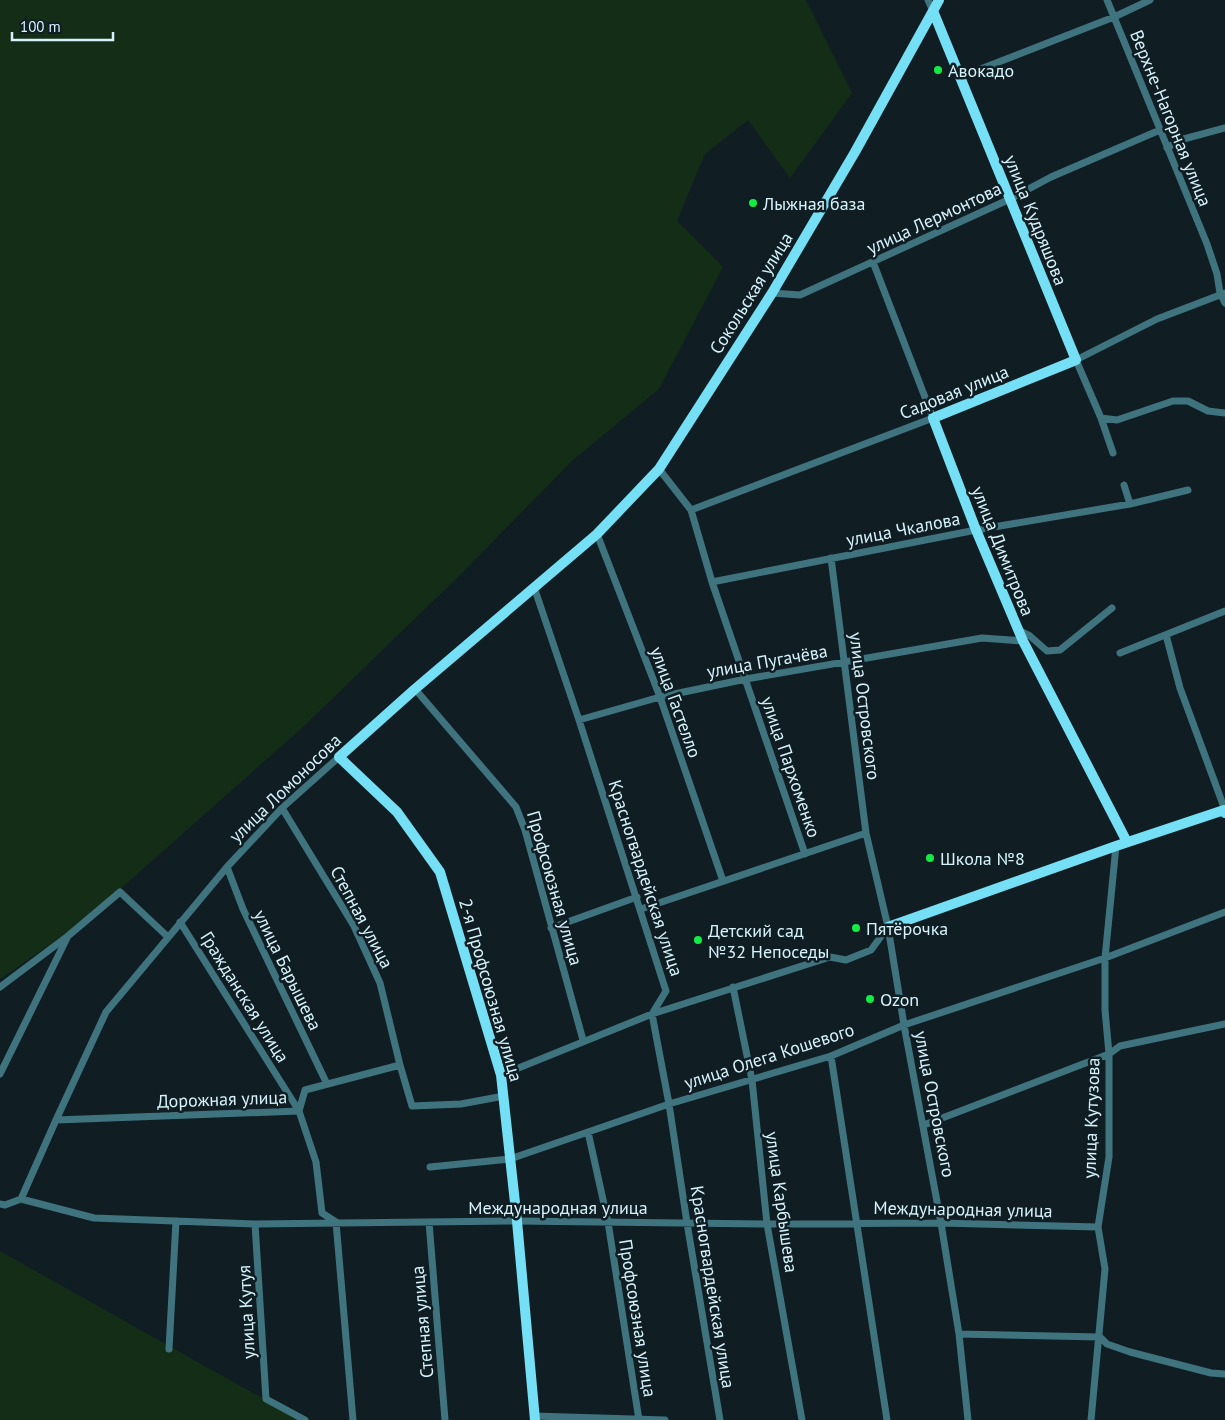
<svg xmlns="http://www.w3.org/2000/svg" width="1225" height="1420" font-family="'PT Sans',sans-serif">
<rect width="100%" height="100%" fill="#101e24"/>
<path fill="#142d16" d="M0,0H806L852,93L790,178L748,120L705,154L677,221L723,267L659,389L573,460L460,575L302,728L83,922L0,979Z
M0,1251L301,1420H0Z"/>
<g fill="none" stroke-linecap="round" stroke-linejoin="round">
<path stroke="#3f747f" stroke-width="7" d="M928,0L933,11
M1107,0L1207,244L1217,274L1220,293L1225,303
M960,77L1114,17L1150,0
M1167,148L1180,140L1225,128
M772,293L800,295L1010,199L1051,177L1160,130
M1101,418L1117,420L1173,401H1188L1208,411L1225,413
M1113,453L1101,418L1076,360L1157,319L1225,293
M659,469L691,510L712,582L805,854
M1124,485L1130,504
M691,510L933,418L873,262
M597,534L660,697L723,881
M831,558L866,833L888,927L904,1025L941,1223L959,1334L968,1420
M712,582L976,530L1130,504L1188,490
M534,587L579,720L666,991L652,1014L669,1104L687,1223L720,1420
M1018,630L1030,636L1047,651L1060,650L1112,608
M1166,635L1180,688L1225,810
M1120,653L1225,611
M415,689L516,807L525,830L583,1040
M579,720L660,697L746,679L982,638L1023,641
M282,808L354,926L380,983L400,1065L412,1106L461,1104L504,1096
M227,867L243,909L327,1084
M641,909L866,833
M180,922L299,1111L316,1162L322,1213L336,1222L353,1420
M551,928L637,897
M0,987L68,936L120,892L168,937
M733,987L752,1080L767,1224L802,1420
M831,1056L887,1420
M0,1074L67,938
M501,1075L652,1014L830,957L846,960L871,950L888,927
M56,1120L299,1111L305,1090L400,1065
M924,1125L1109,1054L1120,1046L1225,1024
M588,1132L608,1222L639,1420
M430,1167L510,1159L669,1104L831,1056L904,1025L1105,958L1225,912
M21,1199L94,1218L255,1224L517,1221L767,1224L941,1223L1098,1227
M21,1199L56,1120L106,1012L227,867L282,808L339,757
M0,1204L5,1205L21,1199
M429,1222L445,1420
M255,1224L266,1399L305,1420
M959,1334L1100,1337L1107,1344L1130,1352L1211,1373L1225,1374
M169,1349L176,1221
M534,1416L665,1420
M1091,1420L1105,1269L1098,1227L1109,1157V1054L1105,1010V958L1116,846"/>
<path stroke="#75e0f5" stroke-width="10" d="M933,11L1076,360L933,418L976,530L1023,641L1127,842
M888,927L1116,846L1224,810L1225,813
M535,1420L517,1221L501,1075L440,872L397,812L339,757L415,689L597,534L659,469L772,293L855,152L939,0"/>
</g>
<g fill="#12ec45" stroke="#101e24" stroke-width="2">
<circle cx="938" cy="70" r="5"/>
<circle cx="753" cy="203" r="5"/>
<circle cx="930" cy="858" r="5"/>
<circle cx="856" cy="928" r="5"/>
<circle cx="698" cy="940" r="5"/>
<circle cx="870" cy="999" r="5"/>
</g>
<g text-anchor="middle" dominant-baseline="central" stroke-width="5" stroke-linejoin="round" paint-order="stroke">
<g font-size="18" fill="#d6f3fc" stroke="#101e24" text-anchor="start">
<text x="948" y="70">Авокадо</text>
<text x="763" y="203">Лыжная база</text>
<text x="940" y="858">Школа №8</text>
<text x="866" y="928">Пятёрочка</text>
<text x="708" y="930">Детский сад<tspan x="708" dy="21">№32 Непоседы</tspan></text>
<text x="880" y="999">Ozon</text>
</g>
<g font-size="18" fill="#d6f3fc" stroke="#101e24">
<text transform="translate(1171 118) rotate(68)">Верхне-Нагорная улица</text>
<text transform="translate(934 218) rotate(-25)">улица Лермонтова</text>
<text transform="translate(1036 220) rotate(68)">улица Кудряшова</text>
<text transform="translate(751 293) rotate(-58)">Сокольская улица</text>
<text transform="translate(954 392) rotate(-22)">Садовая улица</text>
<text transform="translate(903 529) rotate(-11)">улица Чкалова</text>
<text transform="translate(1003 551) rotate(68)">улица Димитрова</text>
<text transform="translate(767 661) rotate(-10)">улица Пугачёва</text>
<text transform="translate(676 702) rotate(70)">улица Гастелло</text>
<text transform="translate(865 706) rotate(83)">улица Островского</text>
<text transform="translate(791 767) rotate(71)">улица Пархоменко</text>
<text transform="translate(285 788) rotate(-44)">улица Ломоносова</text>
<text transform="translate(646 878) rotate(72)">Красногвардейская улица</text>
<text transform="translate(555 888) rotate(74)">Профсоюзная улица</text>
<text transform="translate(362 917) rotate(62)">Степная улица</text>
<text transform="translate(288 970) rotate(64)">улица Барышева</text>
<text transform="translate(491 990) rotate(74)">2-я Профсоюзная улица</text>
<text transform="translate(245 997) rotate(58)">Гражданская улица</text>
<text transform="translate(769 1056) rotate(-18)">улица Олега Кошевого</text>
<text transform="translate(222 1099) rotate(-2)">Дорожная улица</text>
<text transform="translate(935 1104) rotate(79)">улица Островского</text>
<text transform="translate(1091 1118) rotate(-88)">улица Кутузова</text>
<text transform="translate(782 1202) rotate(82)">улица Карбышева</text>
<text x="558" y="1207">Международная улица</text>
<text transform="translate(963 1209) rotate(1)">Международная улица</text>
<text transform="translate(713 1287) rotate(81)">Красногвардейская улица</text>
<text transform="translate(246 1312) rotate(-93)">улица Кутуя</text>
<text transform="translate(638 1318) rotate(81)">Профсоюзная улица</text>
<text transform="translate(422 1322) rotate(-95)">Степная улица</text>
</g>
</g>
<path d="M12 32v8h101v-8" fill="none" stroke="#d6f3fc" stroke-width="2.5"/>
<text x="20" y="32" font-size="15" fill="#d6f3fc" stroke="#101e24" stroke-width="4" paint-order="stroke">100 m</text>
</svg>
